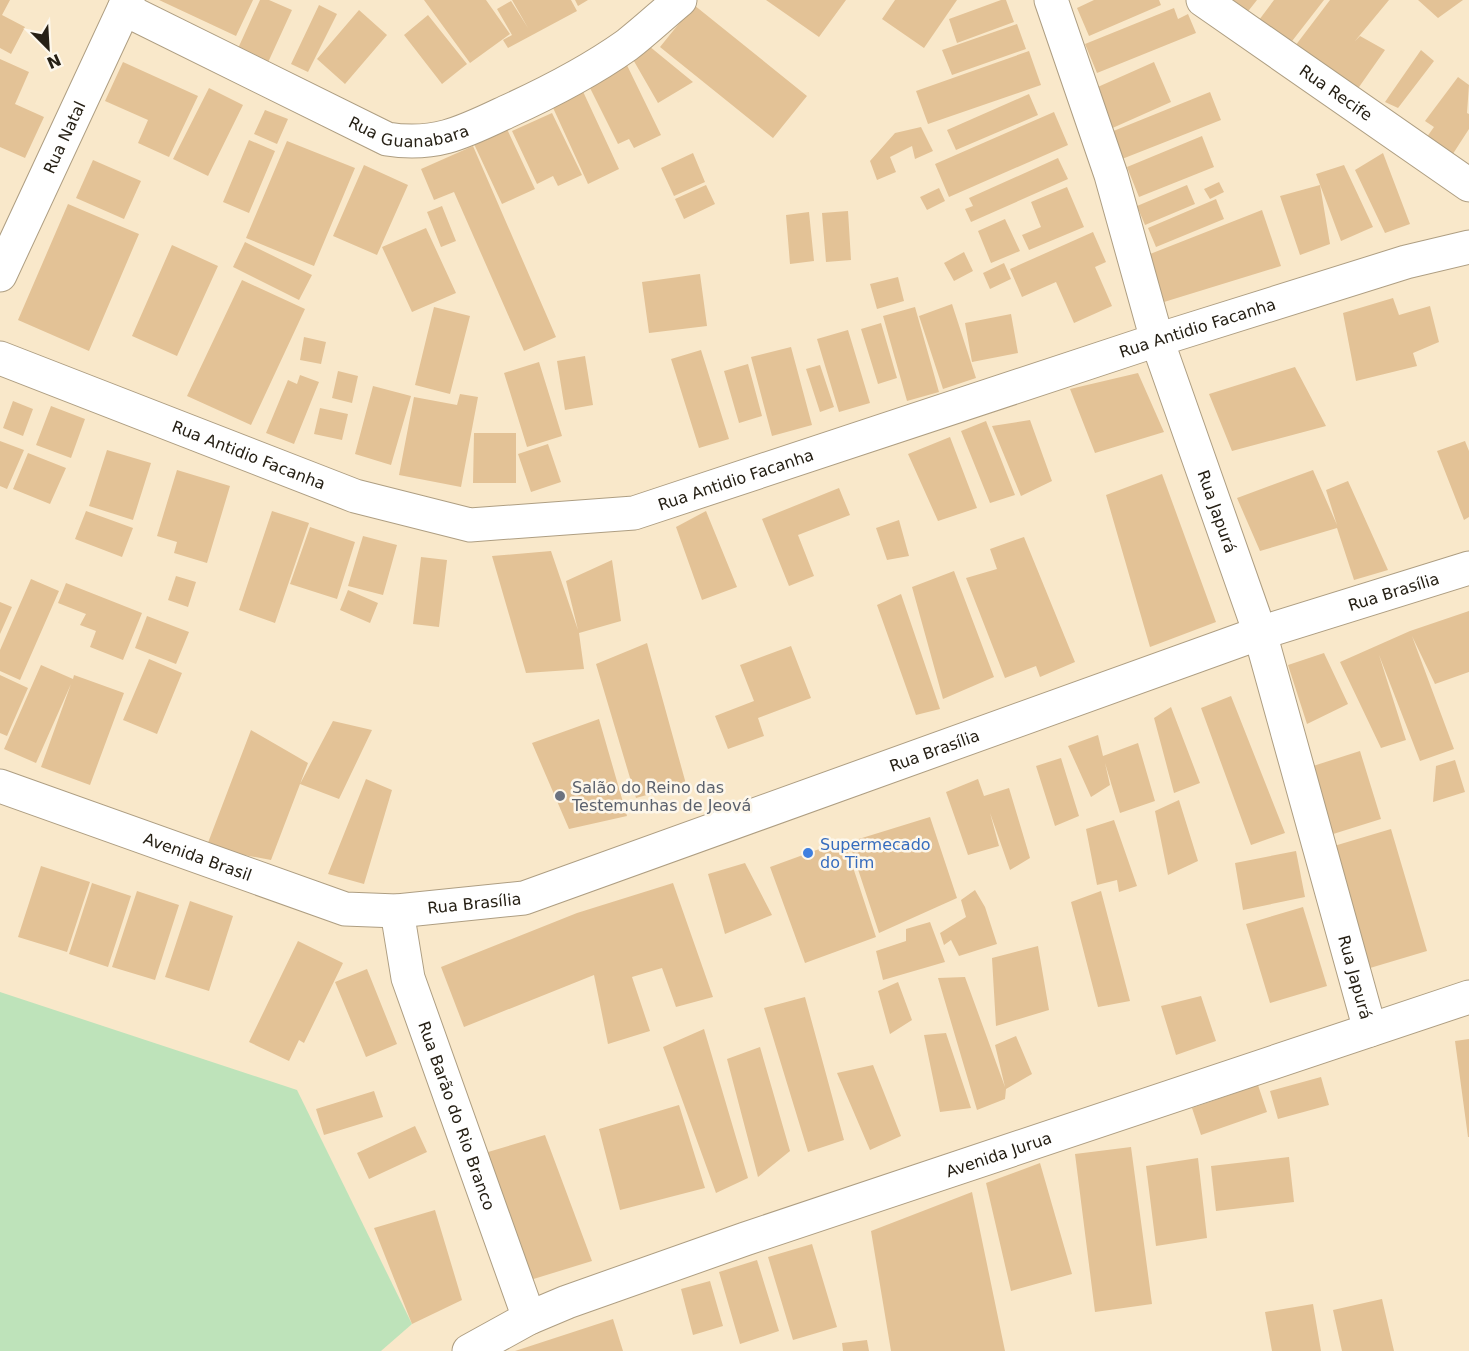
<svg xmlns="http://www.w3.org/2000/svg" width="1469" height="1351" font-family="'DejaVu Sans',sans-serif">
<rect width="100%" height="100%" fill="#f9e8ca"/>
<path fill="#bee3ba" d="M0,992L297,1090L412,1324L381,1351H0Z"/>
<path fill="#e3c296" d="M0,0H10L2,15L25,27L11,54L0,48Z
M159,0H253L236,36Z
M260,0H269L292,10L265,69L235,55Z
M424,0H486L510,34L470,63Z
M512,0H571L577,11L508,48L503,40L512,35L497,9L511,1L528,28Z
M575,0H588L578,6Z
M766,0H846L819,37Z
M895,0H957L924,48L882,19Z
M1001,0H1006L1014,22L957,43L949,19Z
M1094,0H1159L1161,5L1089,36L1077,8Z
M1219,0H1257L1242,19Z
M1274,0H1324L1289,45L1256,24Z
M1330,0H1389L1355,41L1360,36L1385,50L1352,97L1289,54Z
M1418,0H1463L1438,18Z
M319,5L337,14L308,72L291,64Z
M694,5L807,96L773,138L660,47Z
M1174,8L1178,19L1188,14L1196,33L1097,73L1085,44Z
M359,10L387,35L345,84L317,59Z
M428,15L467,64L442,84L404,35Z
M1017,24L1026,49L952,75L942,50Z
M649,46L693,82L658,103L631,56Z
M1421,50L1434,61L1398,108L1385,102Z
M1029,51L1041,85L928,124L916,91Z
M623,57L661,135L634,148L629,139L618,144L584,76Z
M0,59L29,72L15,104L44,117L25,158L0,147Z
M123,62L198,96L169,157L138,143L148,120L105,101Z
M1154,62L1171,102L1108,130L1091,90Z
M1458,77L1469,85L1467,113L1469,114V129L1447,163L1419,148L1434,127L1425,121Z
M580,85L619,169L588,184L549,99Z
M209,88L243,105L208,176L173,159Z
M1210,92L1221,120L1122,159L1111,132Z
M1029,94L1038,115L956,150L947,130Z
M265,110L288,119L277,144L254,134Z
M1054,112L1068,145L949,197L935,164Z
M552,113L582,175L558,186L553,176L537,184L512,131Z
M921,127L933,151L915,159L912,146L890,157L896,172L877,180L870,161L895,133Z
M507,129L535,189L502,204L474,144Z
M1202,136L1214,167L1139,197L1127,167Z
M249,140L275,151L249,213L223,202Z
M287,141L355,168L314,266L246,238Z
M473,146L556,337L524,351L454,192L434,200L421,169Z
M693,153L705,182L674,196L661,168Z
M1383,153L1410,224L1385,233L1355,170Z
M1058,158L1068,179L971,222L965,209L973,206L969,198Z
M93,160L141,181L124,219L76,198Z
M364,165L408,185L377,255L333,236Z
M1344,165L1373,227L1341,241L1316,174Z
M1219,182L1224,192L1210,199L1204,189Z
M706,185L715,204L684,219L675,199Z
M1187,185L1195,204L1145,225L1137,206Z
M1320,185L1330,244L1300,255L1280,196Z
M1067,187L1084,227L1029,250L1022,235L1041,227L1031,202Z
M939,188L945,201L927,210L920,197Z
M1216,199L1224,219L1156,247L1148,228Z
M68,204L139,234L89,351L18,320Z
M442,206L456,241L441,247L427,212Z
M1262,210L1281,266L1164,302L1145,256Z
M848,211L851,260L826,262L822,213Z
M809,212L814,261L790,264L786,215Z
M1005,219L1020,251L991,263L978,231Z
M426,228L456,293L412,312L382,247Z
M1093,232L1106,262L1095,267L1112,306L1074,323L1056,282L1022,297L1010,269Z
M245,242L312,275L299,300L233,267Z
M172,245L218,266L177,356L132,336Z
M964,252L973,271L954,281L944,263Z
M1004,263L1011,279L990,289L983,273Z
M700,274L707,326L649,333L642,282Z
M898,277L904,301L877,309L870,284Z
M242,280L305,309L251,425L187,396Z
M1393,298L1399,315L1430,306L1439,342L1413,353L1417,366L1356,381L1343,313Z
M952,304L976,378L943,389L919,316Z
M434,307L470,316L450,394L415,385Z
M915,307L939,392L907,401L883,316Z
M1011,314L1018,353L972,362L965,323Z
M881,323L897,378L878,384L861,329Z
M848,330L870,403L839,412L817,339Z
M304,337L326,342L321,364L300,360Z
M791,347L812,425L772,436L751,357Z
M701,350L729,439L699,448L671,359Z
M585,356L593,405L565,410L557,361Z
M539,362L562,436L527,447L504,373Z
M748,364L762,416L739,423L724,371Z
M820,365L834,407L820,412L806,369Z
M1295,367L1326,426L1232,451L1209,394Z
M338,371L358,376L352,403L332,398Z
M1138,373L1164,432L1095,453L1070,389Z
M300,375L319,382L294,444L266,433L288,380L297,384Z
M373,386L411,396L391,465L355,454Z
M460,394L478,397L461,487L399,475L414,397L457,405Z
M13,401L33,409L23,436L3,428Z
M51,406L85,419L71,458L36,445Z
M320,408L348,414L342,440L314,434Z
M1030,420L1052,481L1021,496L992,426Z
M986,421L1015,495L990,503L961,431Z
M474,433H516V483H473Z
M950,437L977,508L938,521L908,454Z
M0,441L24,450L7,489L0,486Z
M1465,441L1469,451V517L1464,520L1437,451Z
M548,444L561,482L531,492L518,454Z
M107,450L151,463L133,520L89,506Z
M28,453L66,468L50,504L13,489Z
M177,470L230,486L207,563L174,553L177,542L157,536Z
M1313,470L1337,525L1326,490L1348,481L1388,570L1354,580L1337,528L1260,551L1237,498Z
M1162,474L1216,622L1150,647L1106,495Z
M839,488L850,515L798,535L814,576L789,586L762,519Z
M86,511L133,528L122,557L75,539Z
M272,511L309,523L275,623L239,610Z
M706,511L737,587L702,600L676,527Z
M899,520L909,556L887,560L876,528Z
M310,527L355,542L337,599L290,584Z
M363,536L397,545L383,595L348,586Z
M1024,537L1075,662L1040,677L1036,666L1005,678L966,578L997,569L990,549Z
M551,551L578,630L566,581L612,560L621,621L579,633L584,669L526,673L492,556Z
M421,557L447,560L439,627L413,624Z
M954,571L994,677L943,699L912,587Z
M176,576L196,582L188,607L168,600Z
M31,579L59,591L20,680L0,671V650Z
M66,583L142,613L123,660L90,647L96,631L80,625L86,614L58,603Z
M348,590L378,603L370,623L340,610Z
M901,594L940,709L916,715L877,605Z
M0,602L12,607L0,634Z
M1469,611V672L1435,684L1412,636L1454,749L1420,761L1379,655L1406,740L1381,748L1340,662L1410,631Z
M147,616L189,632L176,664L135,648Z
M647,643L686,784L636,798L596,664Z
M791,646L811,698L758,718L764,736L728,749L715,716L754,701L740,665Z
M1324,653L1348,704L1307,724L1288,665Z
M149,659L182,673L157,734L123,720Z
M41,665L73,679L74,675L124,693L90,785L41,767L71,684L36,763L4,749Z
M0,675L28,688L7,736L0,733Z
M1231,696L1285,833L1251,845L1201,708Z
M1171,707L1200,783L1174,793L1154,718Z
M599,719L627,816L569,829L532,743Z
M333,721L372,730L339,799L300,784L271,860L206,848L251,730L308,763L300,784Z
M1098,735L1103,756L1138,743L1155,801L1120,813L1105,763L1110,785L1091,797L1068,746Z
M1360,751L1381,819L1330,835L1310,767Z
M1061,758L1079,816L1055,826L1036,766Z
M1455,760L1465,792L1433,802L1436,766Z
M366,779L392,790L364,884L328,874Z
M978,779L984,796L1009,788L1030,858L1010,870L990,813L999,846L968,855L946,792Z
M1179,800L1198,861L1168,875L1155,811Z
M930,817L957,898L879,933L849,842Z
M1114,820L1137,886L1119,892L1117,880L1097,885L1086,829Z
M1391,829L1427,951L1370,968L1334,846Z
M844,840L876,937L805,963L770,867Z
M1296,851L1305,897L1243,910L1235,863Z
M745,863L772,915L725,934L708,874Z
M41,866L90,882L67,952L18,937Z
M92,883L131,896L108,967L69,954Z
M673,883L713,997L676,1007L662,968L632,977L650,1031L608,1044L594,975L464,1027L441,967L577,913Z
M975,890L985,907L997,944L959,956L951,940L944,945L940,933L966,917L961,900Z
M137,891L179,905L155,980L112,967Z
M1101,891L1130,1001L1098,1007L1071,902Z
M190,901L233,916L209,991L165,977Z
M1303,907L1327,986L1270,1003L1246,924Z
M930,922L945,962L883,980L876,951L906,941V929Z
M298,941L343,963L304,1043L299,1040L289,1061L249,1042Z
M1038,946L1049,1010L996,1026L992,958Z
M367,969L397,1044L366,1057L335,982Z
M965,977L1005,1087L995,1045L1016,1036L1032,1074L1006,1089L1005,1099L977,1110L938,978Z
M898,982L912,1020L890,1034L878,991Z
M1201,996L1216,1041L1176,1055L1161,1006Z
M805,997L844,1140L808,1152L764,1008Z
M704,1029L748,1178L716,1193L663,1047Z
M946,1033L971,1108L940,1112L924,1035Z
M1469,1039V1137H1468L1455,1041Z
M760,1047L790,1151L758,1177L727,1059Z
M873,1065L901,1136L870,1150L837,1073Z
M1321,1077L1329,1105L1278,1119L1270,1091Z
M1258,1085L1267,1112L1201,1135L1192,1108Z
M374,1091L383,1117L324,1135L316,1109Z
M679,1105L705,1188L620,1210L599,1129Z
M415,1126L427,1152L369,1179L357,1153Z
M545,1135L592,1261L527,1281L478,1155Z
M1131,1147L1152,1304L1095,1312L1075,1154Z
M1289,1157L1294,1202L1216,1211L1211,1166Z
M1198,1158L1207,1238L1156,1246L1146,1166Z
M1040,1163L1072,1274L1011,1291L986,1183Z
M972,1192L1005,1351H891L871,1231Z
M435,1210L462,1300L412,1324L374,1228Z
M812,1244L837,1327L793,1340L768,1257Z
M757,1260L779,1331L740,1344L719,1272Z
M710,1281L723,1326L693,1335L681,1289Z
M1382,1299L1394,1351H1342L1333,1310Z
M1313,1304L1321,1351H1272L1265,1312Z
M613,1319L623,1351H515Z
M867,1340L869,1351H843L842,1343Z"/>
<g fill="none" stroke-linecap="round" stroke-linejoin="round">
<defs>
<g id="minor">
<path id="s1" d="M1051,0L1111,175L1157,340L1260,633L1370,1030"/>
<path id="s2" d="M1203,0L1469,185"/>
<path id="s3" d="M124,9L387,139C435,147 464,132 506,112C548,93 589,72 627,45C645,31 662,15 680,0"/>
<path id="s4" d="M0,275L128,0"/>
<path id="s5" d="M0,358L355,496L470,525L634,513L1157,340L1406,262L1469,247"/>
<path id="s6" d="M0,786L345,909L397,911L524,898L1260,633L1469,568"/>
<path id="s7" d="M397,911L408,978L529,1318"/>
<path id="s8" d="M469,1351L529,1318L567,1302L745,1239L1469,997"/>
</g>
</defs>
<use href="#minor" stroke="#ae9e82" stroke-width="35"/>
<use href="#minor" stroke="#fff" stroke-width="33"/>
</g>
<circle fill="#6b7280" stroke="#fdf7eb" stroke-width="2" cx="560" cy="796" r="6"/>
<circle fill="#3f7fe0" stroke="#fdf7eb" stroke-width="2" cx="808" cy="853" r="6"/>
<g text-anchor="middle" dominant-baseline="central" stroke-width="5" stroke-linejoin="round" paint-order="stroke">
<g font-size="16" fill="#262015" stroke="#fdf7eb">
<text stroke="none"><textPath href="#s2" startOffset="162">Rua Recife</textPath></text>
<text stroke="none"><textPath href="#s3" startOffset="314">Rua Guanabara</textPath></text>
<text stroke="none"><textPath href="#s4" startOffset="152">Rua Natal</textPath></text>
<text stroke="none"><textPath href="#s5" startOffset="1257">Rua Antidio Facanha</textPath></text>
<text stroke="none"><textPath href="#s5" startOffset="267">Rua Antidio Facanha</textPath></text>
<text stroke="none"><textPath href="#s5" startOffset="771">Rua Antidio Facanha</textPath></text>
<text stroke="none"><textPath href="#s1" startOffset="538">Rua Japurá</textPath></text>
<text stroke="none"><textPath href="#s6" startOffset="1468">Rua Brasília</textPath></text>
<text stroke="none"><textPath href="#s6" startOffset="982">Rua Brasília</textPath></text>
<text stroke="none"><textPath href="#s6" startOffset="210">Avenida Brasil</textPath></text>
<text stroke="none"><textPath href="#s6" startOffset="496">Rua Brasília</textPath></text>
<text stroke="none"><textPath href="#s1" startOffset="1024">Rua Japurá</textPath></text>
<text stroke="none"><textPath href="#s7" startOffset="214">Rua Barão do Rio Branco</textPath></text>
<text stroke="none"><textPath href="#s8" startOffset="566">Avenida Jurua</textPath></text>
</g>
<g font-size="16" fill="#5b616d" stroke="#fdf7eb" text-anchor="start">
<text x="572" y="787">Salão do Reino das<tspan x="572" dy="18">Testemunhas de Jeová</tspan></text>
</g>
<g font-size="16" fill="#366cbe" stroke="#fdf7eb" text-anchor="start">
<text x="820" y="844">Supermecado<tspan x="820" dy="18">do Tim</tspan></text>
</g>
</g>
<g transform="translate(48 48) rotate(156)" stroke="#fdf7eb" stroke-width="4.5" paint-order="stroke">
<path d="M0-4.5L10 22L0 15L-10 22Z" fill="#262015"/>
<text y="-9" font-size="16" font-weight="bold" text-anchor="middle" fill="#262015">N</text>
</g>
</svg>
